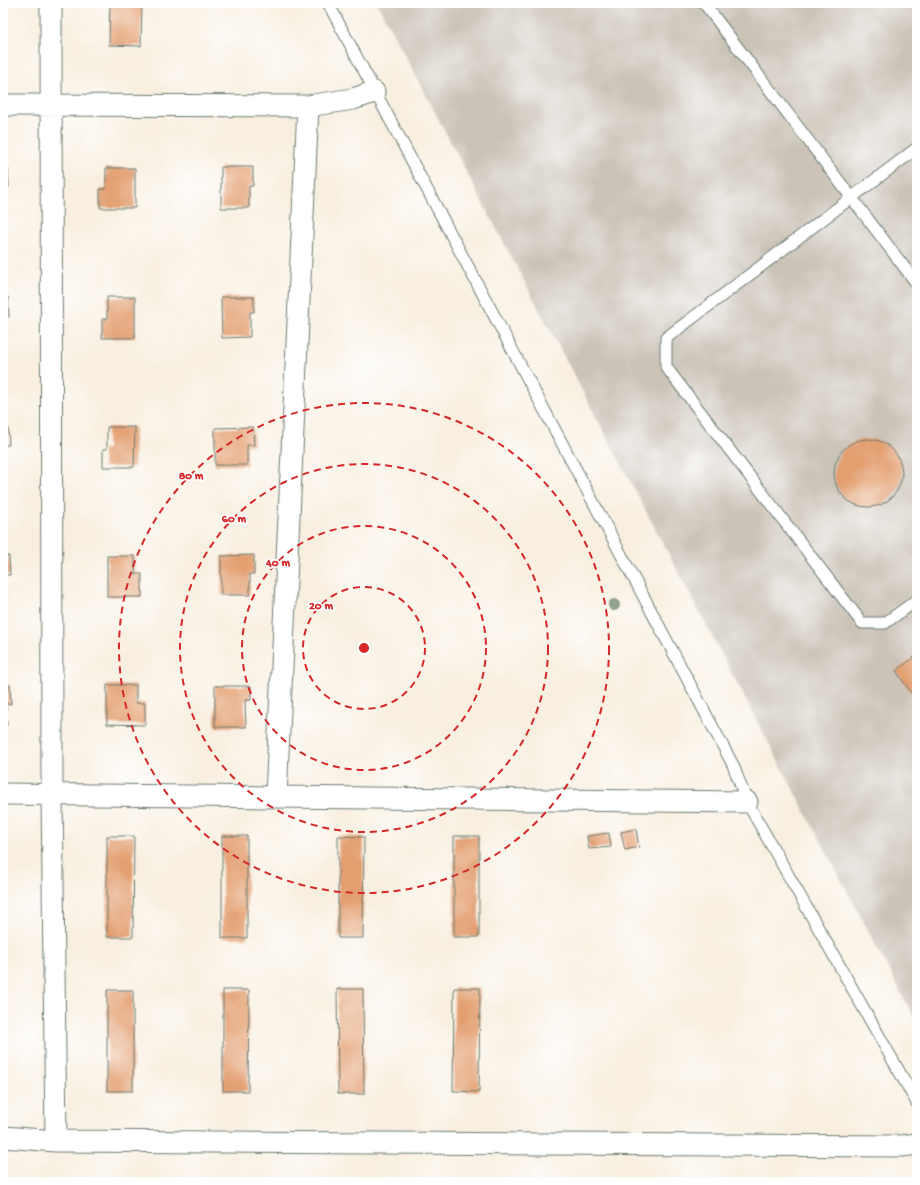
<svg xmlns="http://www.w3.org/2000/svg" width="920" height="1185" font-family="'Gochi Hand',sans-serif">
<rect width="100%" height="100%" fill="#fff"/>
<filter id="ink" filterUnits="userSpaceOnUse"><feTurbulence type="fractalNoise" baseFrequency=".025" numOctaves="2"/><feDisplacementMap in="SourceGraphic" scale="8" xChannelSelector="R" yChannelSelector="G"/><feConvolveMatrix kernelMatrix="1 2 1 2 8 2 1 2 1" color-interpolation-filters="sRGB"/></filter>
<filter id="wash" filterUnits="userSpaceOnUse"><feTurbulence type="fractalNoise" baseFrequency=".012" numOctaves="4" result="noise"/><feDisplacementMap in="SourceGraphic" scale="16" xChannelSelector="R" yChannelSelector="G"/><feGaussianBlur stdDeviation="0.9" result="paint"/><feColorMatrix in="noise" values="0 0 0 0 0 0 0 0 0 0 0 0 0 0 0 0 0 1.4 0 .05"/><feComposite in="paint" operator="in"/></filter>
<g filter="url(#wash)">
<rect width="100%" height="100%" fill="#f8efe0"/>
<path fill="#cbc3b8" d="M377,3H917V1023Z"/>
<g id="blocks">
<path fill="#e39f6f" d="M110,3H142L141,46L109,45Z
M221,167H253V186H249V208H221Z
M3,168H8L9,187H3Z
M106,168H135V208H100V189H106Z
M3,297H8L9,317H4L5,338H3Z
M107,297H135V338H102V319H107Z
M221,297H254V312H250V337L222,338Z
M3,427H8L9,445H4L5,467L3,468Z
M107,427H135L134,467H103V449H107Z
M253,427L254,445H247V465H215V428Z
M834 473a34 34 0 1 1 68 0a34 34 0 1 1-68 0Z
M254,555V574H250V595H221V556Z
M3,556H9L10,575H4L6,597H3Z
M107,556H135V574H142V597H107Z
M917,655V701L896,671Z
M10,685L11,704H6L7,725H3V686Z
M107,685H136V703H145V725L107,724Z
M215,686H251V700H245L246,727H215Z
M636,829L639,847L625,850L621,832Z
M609,833L611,847L589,849L587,836Z
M107,836H134L133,937H107Z
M222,836H247V938H222Z
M338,836L364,837L363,938H338Z
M454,836H479V937H454Z
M454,988H480L479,1092L453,1091Z
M337,989H363L364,1094H338Z
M107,990H133V1091H107Z
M223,990H249L248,1091H223Z"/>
</g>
</g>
<g filter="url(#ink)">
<use href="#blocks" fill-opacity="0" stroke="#6b7b70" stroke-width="1"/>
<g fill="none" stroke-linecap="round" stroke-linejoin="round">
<defs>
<path id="service" d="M328,3L733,765L747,802L917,1103
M704,3L917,284
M917,148L666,338V367L862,623H885L917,600"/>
<path id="minor" d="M51,3L52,794L56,1141
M3,105L308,106L353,99L374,92
M3,794L747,802
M276,797L308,106
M3,1137L56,1141L902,1146L917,1144"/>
</defs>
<use href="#service" stroke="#6b7b70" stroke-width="13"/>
<use href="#minor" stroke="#6b7b70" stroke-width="23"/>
<use href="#service" stroke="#fff" stroke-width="11"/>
<use href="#minor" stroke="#fff" stroke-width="21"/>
</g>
<circle fill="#91a38f" cx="614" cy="605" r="6"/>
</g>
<g fill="none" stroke="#d62828" stroke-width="2" stroke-dasharray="7 5">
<circle cx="364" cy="648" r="61"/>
<circle cx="364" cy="648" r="122"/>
<circle cx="364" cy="648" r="184"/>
<circle cx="364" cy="648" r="245"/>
</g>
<circle cx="364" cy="648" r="6" fill="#d62828" stroke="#fff" stroke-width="2"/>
<g font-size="12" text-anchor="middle" font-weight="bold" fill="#d62828" stroke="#fff" stroke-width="3.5" stroke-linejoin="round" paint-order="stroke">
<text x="191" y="479">80 m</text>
<text x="234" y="522">60 m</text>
<text x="278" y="566">40 m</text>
<text x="321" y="609">20 m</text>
</g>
<rect width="920" height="1185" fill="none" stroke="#fff" stroke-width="16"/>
</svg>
